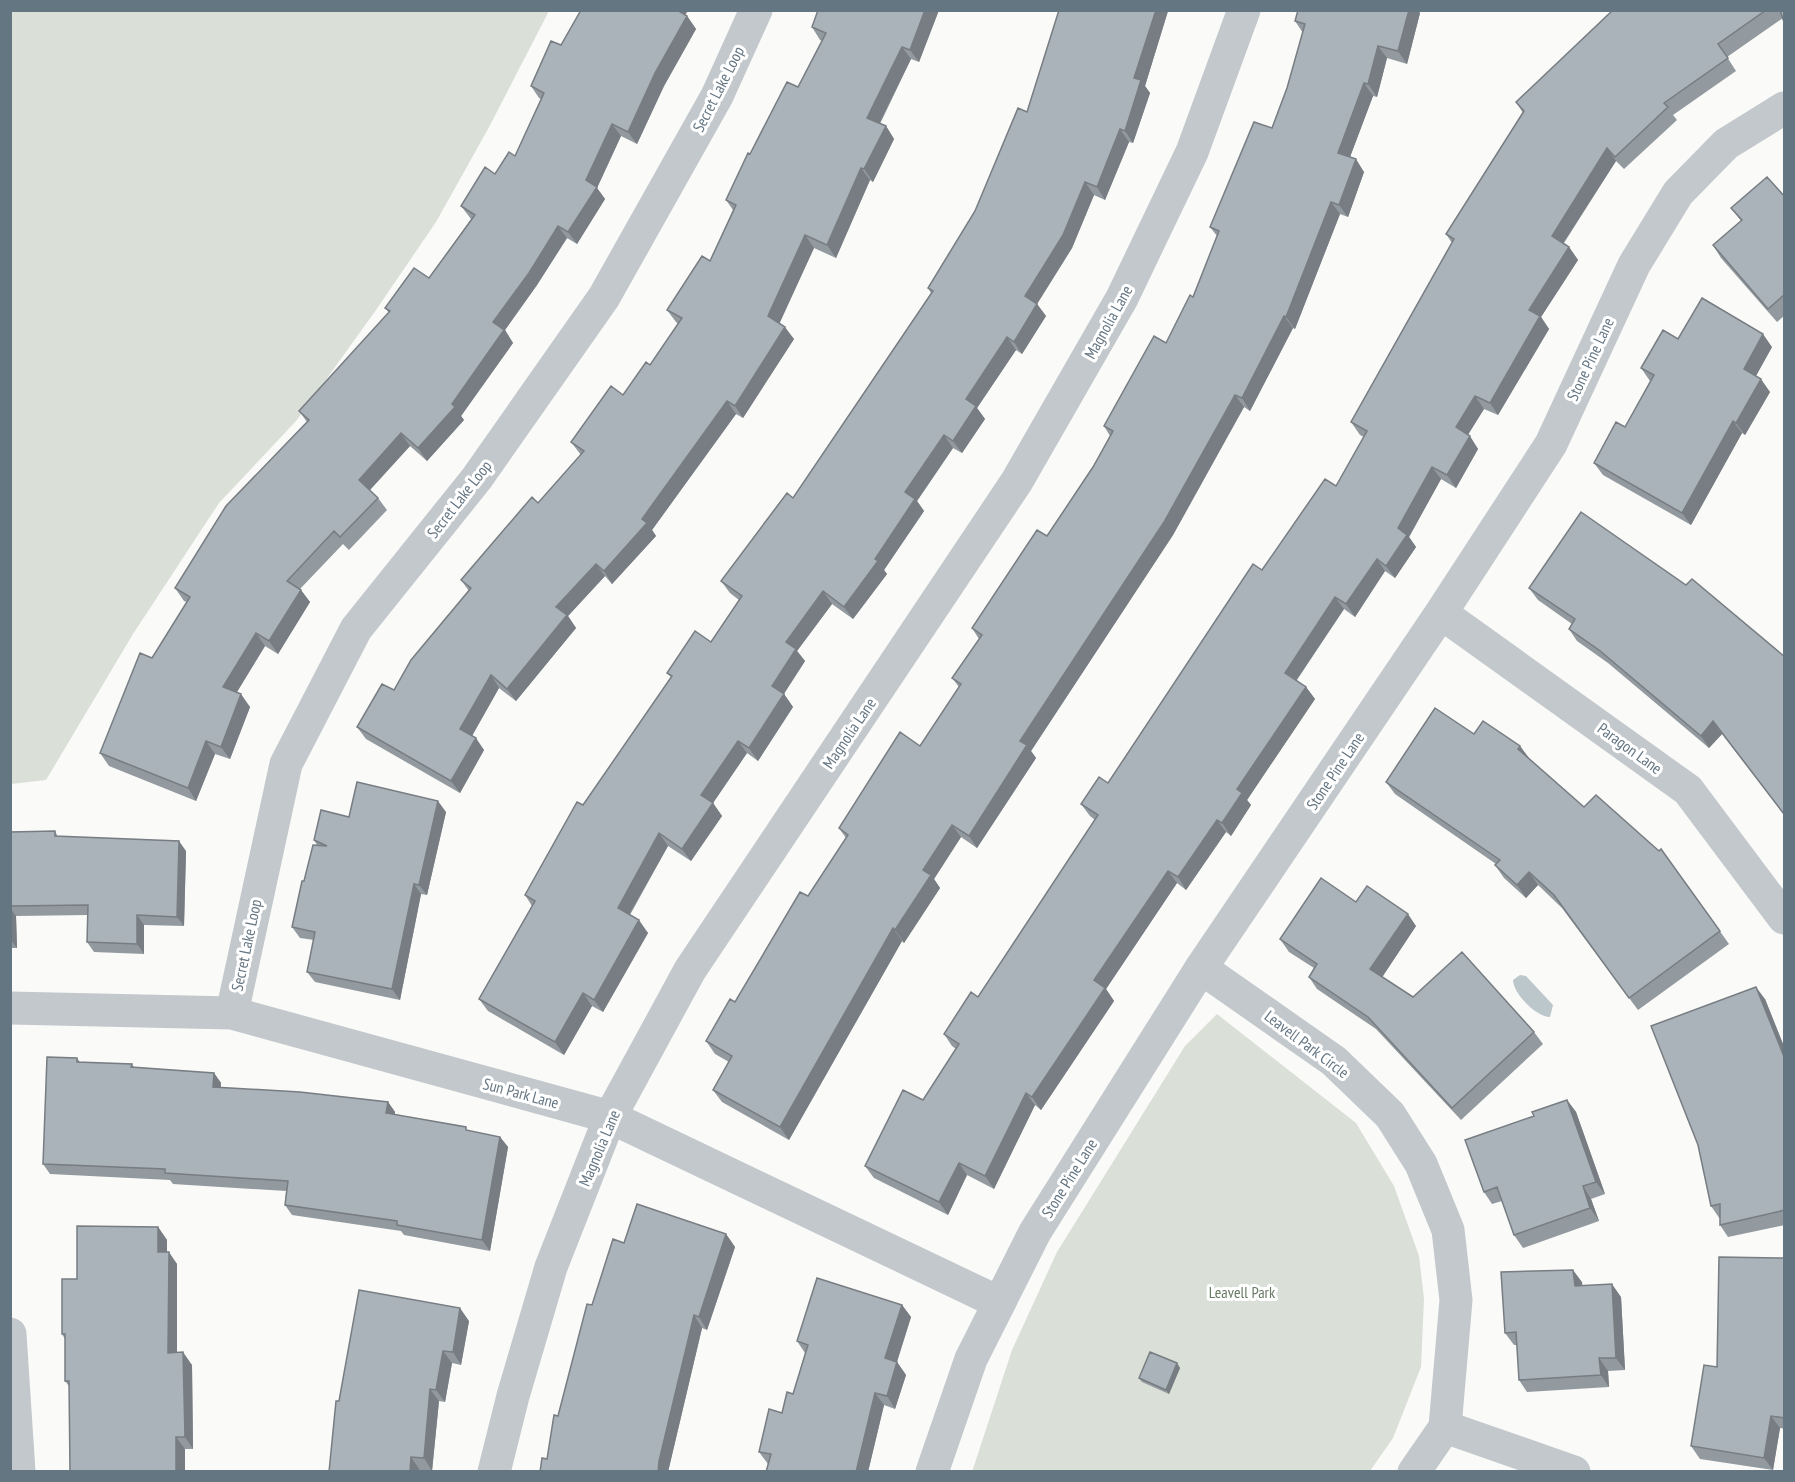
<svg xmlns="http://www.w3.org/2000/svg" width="1795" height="1482" font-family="'PT Sans Narrow',sans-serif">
<rect width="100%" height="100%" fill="#fafaf8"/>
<path fill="#dadfd7" d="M10,11H549L488,129L436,222L376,310L297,420L219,503L133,634L46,780L11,784Z
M1217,1014L1356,1123L1394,1186L1419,1256L1424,1299L1421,1367L1393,1438L1370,1471L972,1472L1012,1350L1057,1252L1185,1046Z"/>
<path fill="#bbc7cb" d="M1520,975L1526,976L1553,1005L1550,1017C1536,1017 1513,993 1513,980Z"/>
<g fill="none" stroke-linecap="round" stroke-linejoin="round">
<path stroke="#c3c8cc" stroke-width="33" d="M1441,613L1688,790L1784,918
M1201,968L1334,1061L1390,1115L1421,1164L1448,1230L1456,1300L1445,1427L1414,1472
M10,1008L232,1013L610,1117L998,1302
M232,1013L286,764L356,629L477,478L604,297L717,96L756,10
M10,1334L19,1472
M1445,1427L1574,1472
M494,1472L513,1396L551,1267L610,1117L690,970L1017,481L1122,298L1192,152L1244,10
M932,1472L971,1359L1035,1232L1201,968L1441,613L1551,444L1634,265L1678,193L1726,144L1784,108"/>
</g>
<path fill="#929a9f" d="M581,10H688L685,15L687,16L696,29L664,86L637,144L621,136L597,188L605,199L577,244L567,238L537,285L505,330L513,343L461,416L464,420L427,461L410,446L370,490L378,498L387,510L349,550L343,544L300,589L310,602L278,654L265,646L237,692L250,707L230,759L215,754L196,801L109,766L100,753L152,658L187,602L184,601L175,588L307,422L299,411L389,313L385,308L429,278L471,219L461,206L515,156L541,99L539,98L531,86L561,45Z
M939,10L919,62L911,59L880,124L886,126L894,139L873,182L870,180L836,258L814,248L779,323L794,339L743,418L736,414L652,530L656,536L612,584L605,576L568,616L576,628L516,701L499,688L472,736L484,750L460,793L366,739L357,727L394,690L469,591L461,580L538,503L581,455L571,442L623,395L650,365L678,324L676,322L667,310L710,261L733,210L726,200L750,154L798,87L822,41L820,40L812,27Z
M1059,10H1172L1171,12L1168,11L1145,86L1150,93L1133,143L1129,142L1105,200L1094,195L1072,248L1037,304L1046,316L1022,354L1016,350L977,408L985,419L962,453L953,448L917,501L924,511L884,570L887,574L853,619L832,604L797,651L805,661L784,694L793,707L758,761L747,753L713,803L722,816L691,861L668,846L630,915L648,933L603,1012L592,1006L564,1055L488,1011L479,999L532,906L525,895L583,805L671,677L667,673L711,642L739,600L730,593L721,581L793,498L931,293L928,288L975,211L1027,112Z
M1613,10H1785V23L1783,18L1727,57L1736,71L1673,115L1677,120L1624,169L1616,161L1564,243L1569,247L1578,260L1541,317L1549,329L1498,415L1484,409L1468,435L1478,449L1456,488L1441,479L1409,537L1416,547L1395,578L1385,571L1355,617L1344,609L1297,680L1306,687L1315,699L1247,800L1251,805L1231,836L1226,832L1186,890L1177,883L1106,989L1114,1001L1041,1110L1035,1105L994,1189L967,1175L948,1215L874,1178L865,1166L923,1100L956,1049L952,1046L944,1034L978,997L1095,820L1090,816L1081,804L1108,783L1262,570L1336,486L1364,437L1360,435L1351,422L1452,243L1446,234L1523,113L1516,102Z
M1420,13L1407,64L1387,58L1377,97L1373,96L1350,157L1364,172L1348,217L1340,214L1295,329L1293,328L1250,411L1244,407L1173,535L1031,751L1036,758L977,848L961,837L934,879L940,888L904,943L902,941L789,1140L722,1102L713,1090L729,1062L715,1054L706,1041L735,1002L808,896L846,838L839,828L920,746L959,687L952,678L979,639L972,628L1047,536L1093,467L1110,436L1104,426L1166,343L1193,297L1217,236L1210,227L1272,128L1287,88L1303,33L1295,21Z
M1785,197V315L1777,322L1721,258L1713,245L1741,221L1731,208Z
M1678,339L1772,347L1756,376L1770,392L1745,435L1742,433L1691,525L1603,475L1594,463L1625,427L1650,381L1641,368Z
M1529,588L1785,657V816L1722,734L1709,748L1608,663L1577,641L1569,629L1572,624L1538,600Z
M1474,734L1520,746L1529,759L1584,807L1659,851L1661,849L1729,944L1638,1010L1562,908L1538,885L1526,898L1504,878L1495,865L1496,864L1395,794L1386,782Z
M446,812L427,895L421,894L400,1000L315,982L307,972L314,940L300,938L292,927L317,845L314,840L349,817Z
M55,831L58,837L186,851L184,926L144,925V954L94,952L87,942L88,915L16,916L17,948H10V832Z
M1356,902L1416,926L1382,977L1413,997L1534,1032L1543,1044L1461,1120L1376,1029L1317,989L1309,977L1314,968L1289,952L1280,939Z
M1765,999L1785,1049V1225L1728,1237L1720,1225V1219L1711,1206Z
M77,1058L80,1062L132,1064L134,1067L214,1073L221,1083V1088L388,1102L395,1112V1114L469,1131L500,1137L508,1147L490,1251L404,1235L401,1231L292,1215L285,1205L286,1191L173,1184L170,1180L50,1174L43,1164Z
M1567,1100L1576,1112L1605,1194L1591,1199L1599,1221L1523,1248L1514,1235L1502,1201L1492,1204L1484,1192L1534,1116Z
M158,1227L167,1240V1252L177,1264V1353L192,1365L193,1449H185L69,1386L65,1381V1339L62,1334L77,1279Z
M726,1234L735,1247L707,1330L702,1328L668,1472H540L547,1459L592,1305L624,1243Z
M1785,1258V1429L1780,1428L1773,1470L1700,1459L1691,1446L1717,1367Z
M1582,1282V1286L1621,1297L1625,1370L1608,1371L1609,1387L1527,1392L1519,1380L1517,1345H1514L1505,1333Z
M902,1305L911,1317L897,1362L906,1375L895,1409L884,1405L868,1472H766L768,1464L759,1452L793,1394L805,1353L797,1341Z
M469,1321L461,1365L452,1363L445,1402L439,1401L432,1471L420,1470L339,1401Z
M1177,1363L1180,1368L1169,1394L1142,1382L1139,1378Z"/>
<path fill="#777d82" d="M675,10H688L682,21Z
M925,10H939L919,62L910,50Z
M1156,10L1168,11L1145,86L1150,93L1133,143L1125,131L1134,78Z
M1409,10H1418L1420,13L1407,64L1398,51Z
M687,16L696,29L664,86L637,144L628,132L655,73Z
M1378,46L1387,58L1377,97L1368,84Z
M902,47L911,59L876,130L867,118Z
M1364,83L1373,96L1347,165L1338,153Z
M612,124L621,136L597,188L605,199L577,244L568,232L586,180Z
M886,126L894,139L873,182L864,169Z
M1120,129L1129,142L1105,200L1097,187Z
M1607,148L1616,161L1560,248L1552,236Z
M1356,159L1364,172L1348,217L1339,205Z
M861,168L870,180L836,258L827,245Z
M1085,182L1094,195L1072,248L1037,304L1046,316L1022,354L1014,342L1025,296Z
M1331,202L1340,214L1295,329L1286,317Z
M558,226L567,238L537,285L505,330L513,343L461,416L464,420L427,461L418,448L452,404L493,322Z
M805,235L814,248L777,329L768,316Z
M1569,247L1578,260L1541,317L1549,329L1498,415L1490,403L1529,310Z
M1284,316L1293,328L1250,411L1242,398Z
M785,327L794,339L743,418L735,406Z
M1763,334L1772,347L1753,381L1744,369Z
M1007,337L1016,350L977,408L985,419L962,453L953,441L966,399Z
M1761,379L1770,392L1745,435L1736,423Z
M1235,395L1244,407L1173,535L1031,751L1036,758L977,848L969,836L1020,741Z
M1475,396L1484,409L1465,439L1456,427Z
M727,401L736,414L652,530L656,536L612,584L604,571Z
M1733,421L1742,433L1691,525L1682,513Z
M401,433L410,446L368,492L359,480Z
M944,435L953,448L917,501L924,511L884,570L887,574L853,619L844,607L875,559L905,492Z
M1470,436L1478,449L1456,488L1447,475Z
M1432,467L1441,479L1409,537L1416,547L1395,578L1386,566L1398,528Z
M1377,559L1385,571L1355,617L1346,604Z
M596,564L605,576L568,616L576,628L516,701L507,689L556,607Z
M301,590L310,602L278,654L269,641Z
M823,591L832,604L797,651L805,661L781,698L772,686L786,642Z
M1335,597L1344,609L1293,685L1285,673Z
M256,633L265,646L232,700L223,687Z
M491,675L499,688L469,741L460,729Z
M1306,687L1315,699L1247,800L1251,805L1231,836L1222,823L1237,789Z
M241,694L250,707L230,759L221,747Z
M784,694L793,707L758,761L749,748Z
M1713,721L1722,734L1709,748L1701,736Z
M476,738L484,750L460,793L451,781Z
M206,741L215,754L196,801L188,788Z
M738,741L747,753L713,803L722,816L691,861L682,849L701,795Z
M1520,746L1529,758L1527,762L1518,749Z
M438,801L446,812L427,895L419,885Z
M1217,820L1226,832L1186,890L1178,877Z
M952,825L961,837L934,879L940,888L904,943L895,930L923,870Z
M659,833L668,846L626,920L618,908Z
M179,841L186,851L184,926L177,917Z
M1168,871L1177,883L1106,989L1114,1001L1041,1110L1032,1097L1094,980Z
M1529,872L1538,885L1526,898L1517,885Z
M414,884L421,894L400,1000L392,989Z
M10,908L16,916L17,948L10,939Z
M1408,914L1416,926L1379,982L1370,969Z
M137,915L144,925V954L137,944Z
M639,920L648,933L603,1012L594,1000Z
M893,928L902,941L789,1140L780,1127Z
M1756,987L1765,999L1785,1049V1059Z
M583,993L592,1006L564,1055L555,1042Z
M214,1073L221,1083L220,1098L213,1087Z
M1026,1093L1035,1105L994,1189L985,1176Z
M1567,1100L1576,1112L1605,1194L1596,1182Z
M388,1102L395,1112L394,1123L386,1113Z
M500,1137L508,1147L490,1251L482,1240Z
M959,1163L967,1175L948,1215L939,1202Z
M1583,1186L1591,1199L1599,1221L1590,1208Z
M158,1227L167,1240V1264L158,1252Z
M726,1234L735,1247L707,1330L699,1317Z
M169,1252L177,1264V1365L168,1353Z
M1573,1270L1582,1282L1584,1299L1575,1286Z
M1612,1284L1621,1297L1625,1370L1616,1358Z
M902,1305L911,1317L894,1371L885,1358Z
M460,1308L469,1321L461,1365L453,1352Z
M694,1315L702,1328L668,1472H658L659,1461Z
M443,1351L452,1363L445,1402L436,1390Z
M183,1352L192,1365L193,1449L185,1437Z
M1599,1358L1608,1371L1609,1387L1601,1375Z
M897,1362L906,1375L895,1409L887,1396Z
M1177,1363L1180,1368L1169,1394L1166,1390Z
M430,1389L439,1401L432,1471L424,1458Z
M875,1393L884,1405L868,1472H856Z
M1771,1416L1780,1428L1773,1470L1764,1458Z
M176,1437L185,1449V1472H176Z
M411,1457L420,1470V1472H410Z"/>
<path fill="#aab3b9" stroke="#777d82" stroke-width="1.5" d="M581,10H677L687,16L655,73L628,132L612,124L586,180L597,187L568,232L558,226L529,273L493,322L504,330L452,404L455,407L418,448L401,433L359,480L378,498L340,537L334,531L287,581L301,590L269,641L256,633L223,687L241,694L221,747L206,741L188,788L100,753L140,653L152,658L190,597L175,588L226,506L309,420L299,411L390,311L385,308L414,268L429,278L475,215L461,206L485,167L495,174L509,152L515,156L544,93L531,86L551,41L561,45Z
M818,10H925L910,50L902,47L867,118L886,126L864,169L861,168L827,245L805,235L768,316L785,327L735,406L727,401L642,519L647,523L604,571L596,564L556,607L567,615L507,689L491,675L460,729L476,738L451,781L357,727L382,684L394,690L411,660L471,588L461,580L532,497L538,503L584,451L571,442L611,386L623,395L646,362L650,365L682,318L667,310L702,256L710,261L736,205L726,200L748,153L750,154L787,82L798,87L826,33L812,27Z
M1059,10H1156L1134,78L1141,80L1125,131L1120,129L1097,187L1085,182L1063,235L1025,296L1037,304L1014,342L1007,337L966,399L976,406L953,441L944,435L905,492L915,499L875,559L878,561L844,607L823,591L786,642L796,649L772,686L784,694L749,748L738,741L701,795L713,803L682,849L659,833L618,908L639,920L594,1000L583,993L555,1042L479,999L535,901L525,895L577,802L583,805L672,676L667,673L695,631L711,642L742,596L721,581L787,493L793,498L933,291L928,288L975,211L1018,108L1027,112Z
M1298,10H1409L1398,51L1378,46L1368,84L1364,83L1338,153L1356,159L1339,205L1331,202L1286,317L1284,316L1242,398L1235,395L1164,522L1020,741L1027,745L969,836L952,825L923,870L931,875L895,930L893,928L780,1127L713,1090L732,1056L706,1041L730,999L735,1002L800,892L808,896L848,835L839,828L900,732L920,746L961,684L952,678L982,635L972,628L1037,530L1047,536L1093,467L1113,431L1104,426L1154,336L1166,343L1190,295L1193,297L1219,231L1210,227L1254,122L1272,128L1287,88L1305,24L1295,21Z
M1613,10H1766L1718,44L1728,58L1664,103L1668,107L1615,157L1607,148L1552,236L1569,247L1529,310L1540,316L1490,403L1475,396L1456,427L1470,436L1447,475L1432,467L1398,528L1407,535L1386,566L1377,559L1346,604L1335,597L1285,673L1306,687L1237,789L1242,793L1222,823L1217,820L1178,877L1168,871L1094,980L1105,988L1032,1097L1026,1093L985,1176L959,1163L939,1202L865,1166L903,1090L923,1100L959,1044L944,1034L971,992L978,997L1098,815L1081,804L1099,777L1108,783L1253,564L1262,570L1325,479L1336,486L1367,431L1351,422L1454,239L1446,234L1524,111L1516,102Z
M1780,10H1785V22H1784Z
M1767,177L1785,197V294L1768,309L1713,245L1742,220L1731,208Z
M1702,298L1763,334L1744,369L1761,379L1736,423L1733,421L1682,513L1594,463L1616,422L1625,427L1654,375L1641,368L1663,330L1678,339Z
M1581,512L1686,585L1692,579L1785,657L1784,814L1713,721L1701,736L1599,650L1569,629L1575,619L1529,588Z
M1435,708L1474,734L1483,721L1520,746L1518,749L1584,807L1596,795L1659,851L1661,849L1720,931L1629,998L1554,895L1529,872L1517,885L1495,865L1500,860L1386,782Z
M357,782L438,801L419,885L414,884L392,989L307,972L315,932L292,927L302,881H304L313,845L327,846L314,840L321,810L349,817Z
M55,831V836L179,841L177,917L137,915V944L87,942L88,905L10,906V832Z
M1321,878L1356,902L1367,886L1408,914L1370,969L1413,997L1462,952L1534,1032L1452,1108L1368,1017L1309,977L1317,964L1280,939Z
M1756,987L1785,1059V1210L1720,1225V1204L1711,1206L1698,1145L1651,1026Z
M47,1057L77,1058V1062L132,1064L131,1067L214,1073L213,1087L300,1092L388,1102L386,1113L466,1127V1130L500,1137L482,1240L397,1225V1221L285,1205L288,1181L165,1173V1169L43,1164Z
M1567,1100L1596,1182L1583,1186L1590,1208L1514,1235L1497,1187L1484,1192L1465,1140L1534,1116L1532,1112Z
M637,1204L726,1234L699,1317L694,1315L659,1461L658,1472H540L542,1458L547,1459L554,1415L558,1416L587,1304L592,1305L613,1239L624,1243Z
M77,1226L158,1227V1252H169L168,1353L183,1352L185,1437H176V1472H70L69,1381H65V1334H62V1279H77Z
M1719,1257L1785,1258V1418L1771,1416L1764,1458L1691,1446L1704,1365L1717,1367Z
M1573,1270L1575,1286L1612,1284L1616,1358H1599L1601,1375L1519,1380L1516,1332L1505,1333L1501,1272Z
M817,1278L902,1305L885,1358L897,1362L887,1396L875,1393L856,1472H766L771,1454L759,1452L769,1409L782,1413L787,1392L793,1394L808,1345L797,1341Z
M359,1290L460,1308L453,1352L443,1351L436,1390L430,1389L424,1458L411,1457L410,1472H329L336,1401H339Z
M1150,1352L1177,1363L1166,1390L1139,1378Z"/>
<g text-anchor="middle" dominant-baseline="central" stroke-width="6" stroke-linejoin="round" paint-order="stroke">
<g font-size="16" fill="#657683" stroke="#fff">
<text transform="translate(718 89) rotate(-63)">Secret Lake Loop</text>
<text transform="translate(1108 322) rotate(-61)">Magnolia Lane</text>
<text transform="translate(1590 359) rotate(-65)">Stone Pine Lane</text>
<text transform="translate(459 499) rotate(-52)">Secret Lake Loop</text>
<text transform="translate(849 733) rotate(-56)">Magnolia Lane</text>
<text transform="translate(1630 748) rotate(36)">Paragon Lane</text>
<text transform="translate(1335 771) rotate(-56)">Stone Pine Lane</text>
<text transform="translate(246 945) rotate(-78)">Secret Lake Loop</text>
<text transform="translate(1307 1044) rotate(37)">Leavell Park Circle</text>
<text transform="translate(521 1093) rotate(15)">Sun Park Lane</text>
<text transform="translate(599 1148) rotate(-67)">Magnolia Lane</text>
<text transform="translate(1069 1178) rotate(-58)">Stone Pine Lane</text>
</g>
<g font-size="16" fill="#687a64" stroke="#fff">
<text x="1242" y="1292">Leavell Park</text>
</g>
</g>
<rect width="1795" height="1482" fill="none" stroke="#657683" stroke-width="24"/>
</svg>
